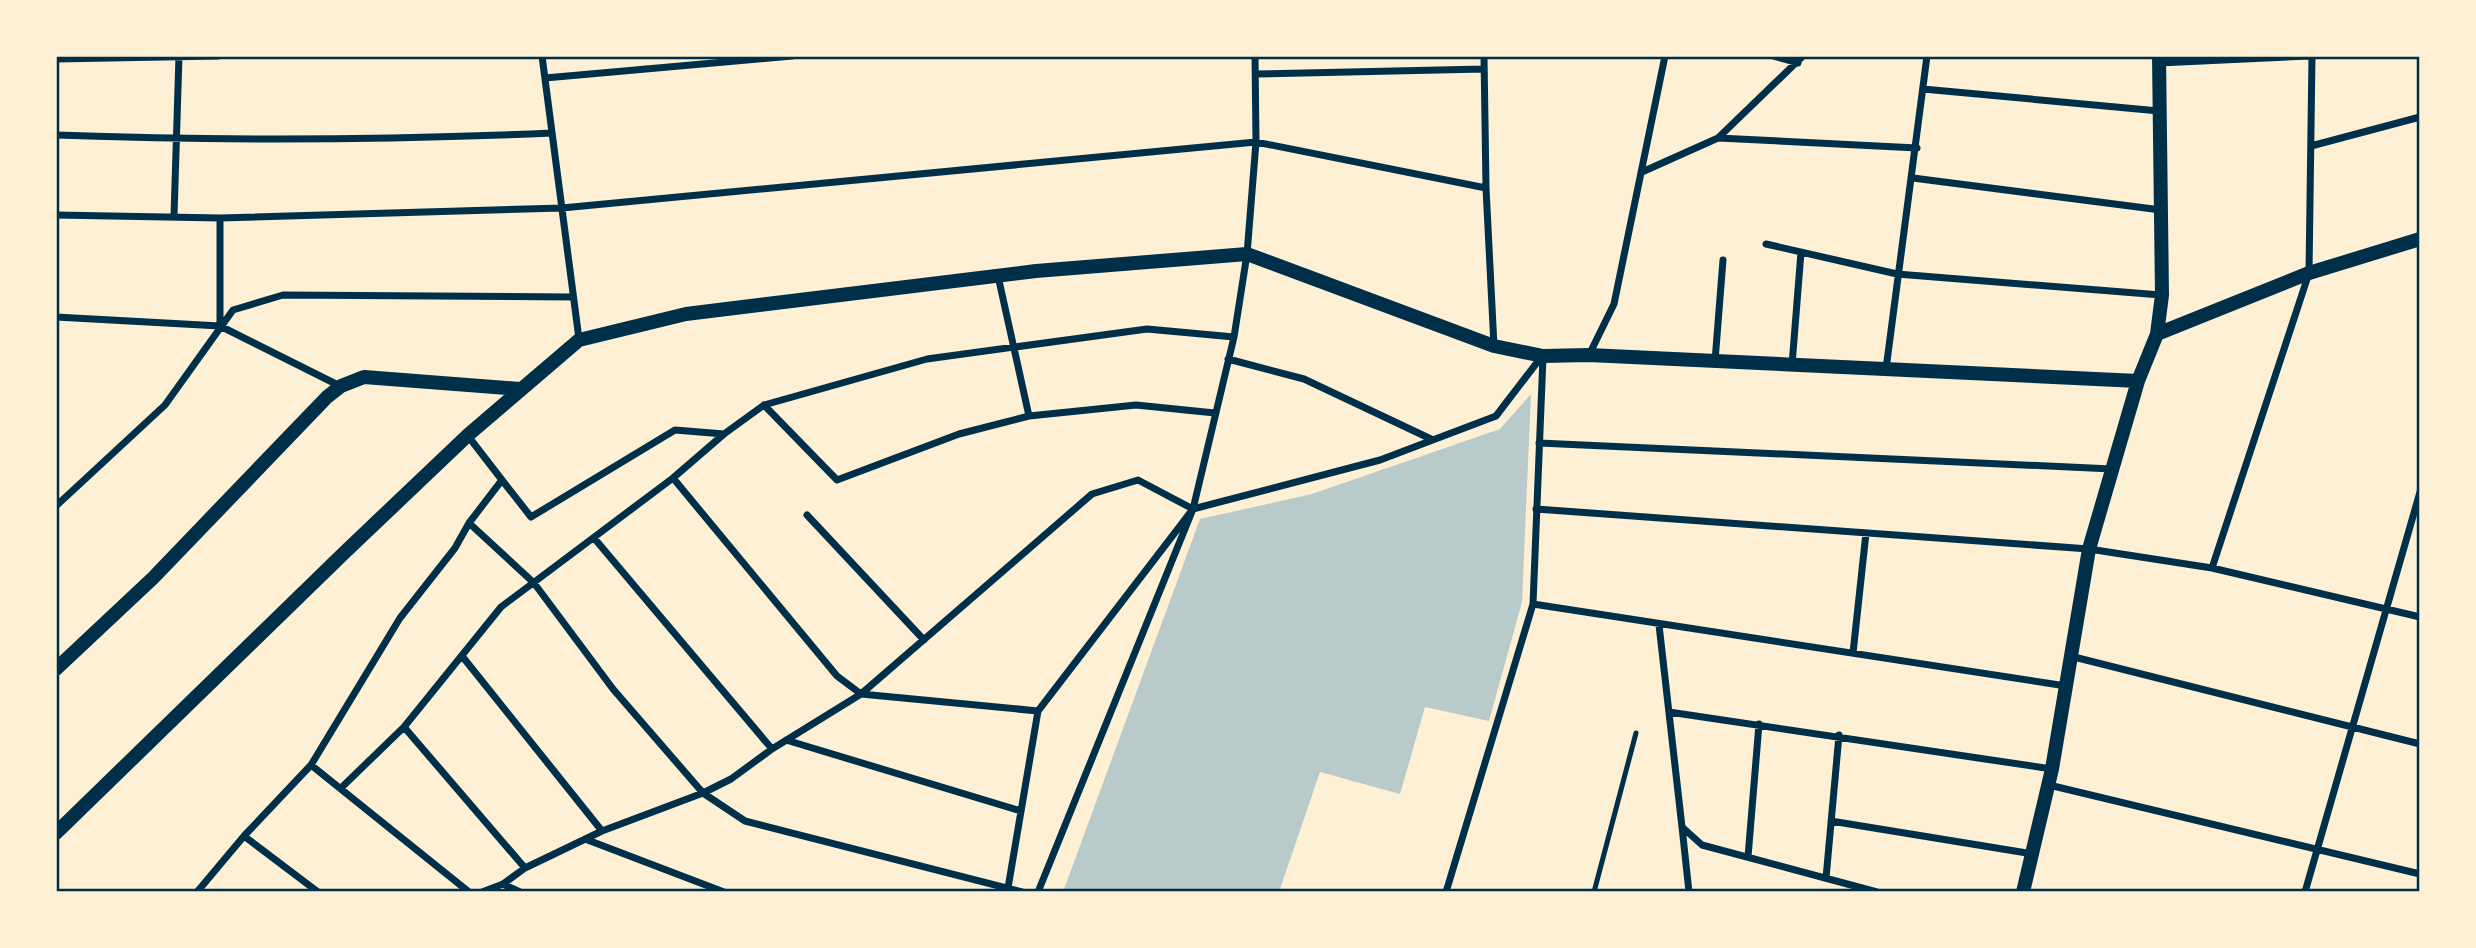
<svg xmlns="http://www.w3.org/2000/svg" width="2476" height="948" font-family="Quicksand,sans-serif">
<rect width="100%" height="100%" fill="#fdf0d5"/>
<path fill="#b9caca" d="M1531,394L1522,602L1489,721L1425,707L1400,794L1320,772L1279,892H1063L1200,519L1312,494L1500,429Z"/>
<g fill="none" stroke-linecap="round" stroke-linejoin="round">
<path stroke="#003049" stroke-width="5" d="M1594,892L1636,733"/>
<path stroke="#003049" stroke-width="7" d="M542,56L579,339
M1484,56L1486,188L1494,346
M1773,56L1798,63
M56,59L218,56
M2159,63L2309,56
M1256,74L1484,69
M545,78L792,56
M1923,89L2159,111
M56,135C222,141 386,140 552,133
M1718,138L1917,148
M2311,146L2420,117
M1642,172L1718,138L1803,56
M1913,178L2161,210
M56,215L220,218L562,208L1256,142L1486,188
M174,216L179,56
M220,218V326
M1766,244L1897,274L2161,295
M998,276L1029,416
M56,317L220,326L340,386
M1589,355L1614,304L1665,56
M1228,359L1304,379L1431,439
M1715,361L1723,260
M1792,365L1801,252
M1886,369L1927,56
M764,405L837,480L959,434L1029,416L1136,405L1215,413
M1539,443L2112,469
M673,478L837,676L861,694L1092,494L1138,480L1193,509
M502,480L531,517L675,430L724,434
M56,506L165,405L233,310L283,295L573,297
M1536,509L2089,549L2212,568L2420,617
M807,515L924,640
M469,523L534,583L613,689L703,793L745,821L1022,892
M594,538L772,749
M2212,568L2309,273L2312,56
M1533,604L2066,686
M1659,625L1682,827L1702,845L1877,892
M1853,653L1866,533
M462,656L602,831
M2070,656L2420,744
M1669,712L2052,769
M404,727L525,868
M786,740L1021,811
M311,765L469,892
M2049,785L2420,874
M341,788L404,727L501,607L673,478L724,434L764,405L927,359L1147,329L1234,337
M1831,821L2033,854
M1682,827L1689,892
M244,836L318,892
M585,839L724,892
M1748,857L1759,724
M1826,878L1839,735
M503,884L520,892
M1008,888L1038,711L1193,509L1380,460L1496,416L1542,356
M197,892L244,836L311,765L400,618L455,548L469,523L502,480L468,436
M482,892L503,884L525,868L602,831L703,793L731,779L772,749L861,694L1038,711
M1038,892L1193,509L1234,337L1247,254L1256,142L1255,56
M1446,892L1533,604L1543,357
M2305,892L2420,492"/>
<path stroke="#003049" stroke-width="14" d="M2157,334L2309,273L2420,239
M56,669L153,578L327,397L341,386L364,377L520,389
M56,833L345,552L468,435L579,340L686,314L1036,271L1247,254L1494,346L1543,356L1589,355L2138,381
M2023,892L2052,769L2089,549L2138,381L2157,334L2162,295L2159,56"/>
</g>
<rect width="2476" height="948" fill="none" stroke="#fdf0d5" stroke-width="116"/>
<rect x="58" y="58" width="2360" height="832" fill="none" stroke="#003049" stroke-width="2.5"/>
</svg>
